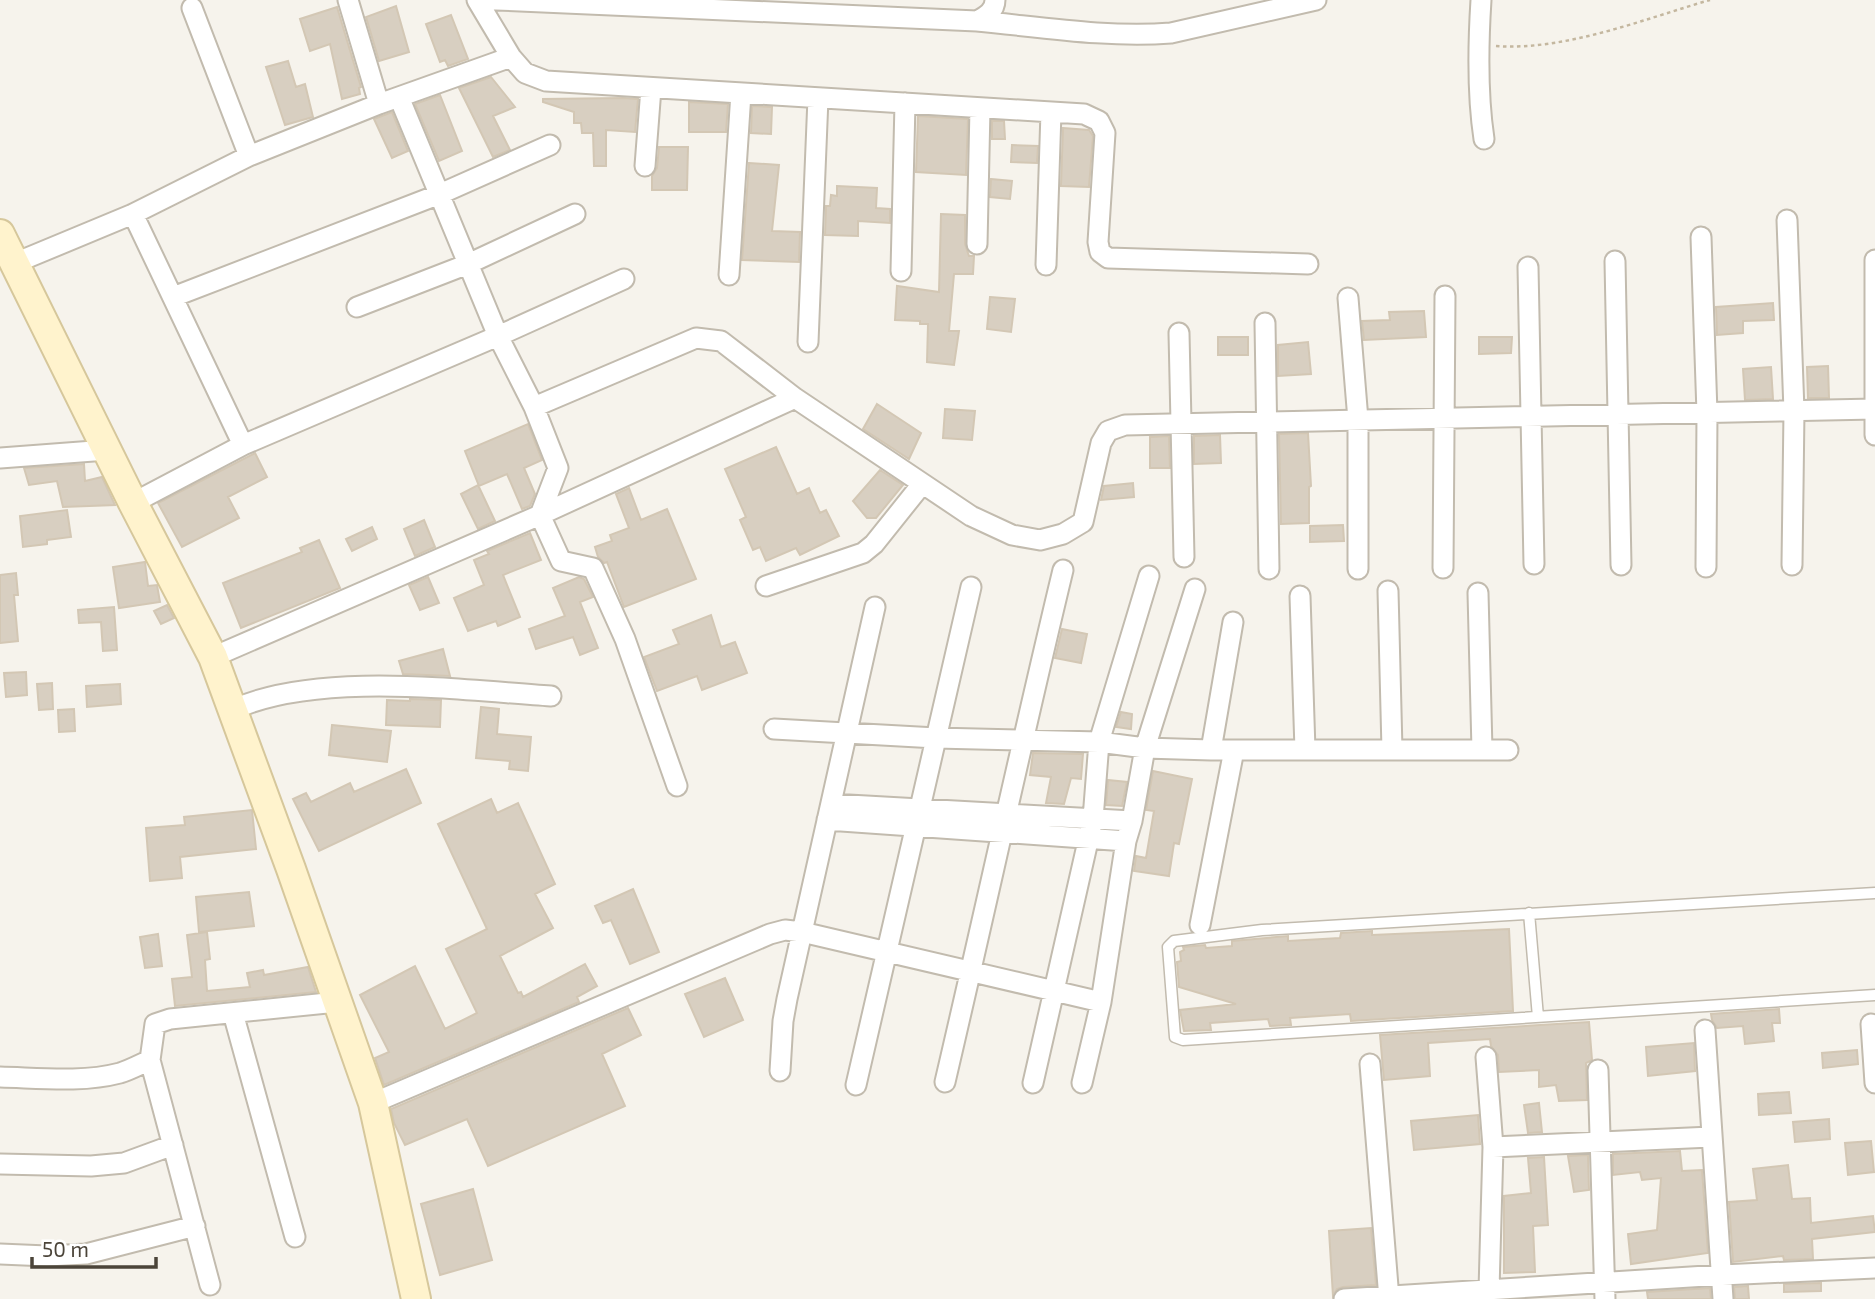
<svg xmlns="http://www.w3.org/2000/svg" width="1875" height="1299" font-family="'Exo 2',sans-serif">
<rect width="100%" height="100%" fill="#f6f3ec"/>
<path fill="#d8cfc1" stroke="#d3c7b4" stroke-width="2" d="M396,6L409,52L379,61L366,17Z
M337,7L361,87L359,88L360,94L342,99L330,44L310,51L300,19Z
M451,15L468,59L448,66L445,60L440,62L426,24Z
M288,61L296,87L305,84L313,117L285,125L266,67Z
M491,77L515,107L493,116L510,150L493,157L459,88Z
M440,95L462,151L439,161L415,104Z
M623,98L638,99L635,132L606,130V166H594L593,133H582L581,123H574V112L543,102V99Z
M689,102L728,104L726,132H689Z
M752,106L772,107L771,134L751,133Z
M392,112L408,151L392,158L374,119Z
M918,116L968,119L966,175L916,172Z
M992,121H1004L1005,139H992Z
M1063,128L1089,130L1093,136L1089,187L1061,186Z
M1012,145L1038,146L1037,163L1011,162Z
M659,147H688L687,190H652V176L657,168Z
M749,163L779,165L772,231L800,232L799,262L742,260Z
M991,179L1012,181L1010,199L990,197Z
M837,186L877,188L876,208L890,209V223L858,221V236L825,235L826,206H830L831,195L837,196Z
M941,214L965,215V244L969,256H974L973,274H954L949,331H959L954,365L927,362L928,324H920V321L895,320L897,286L939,292Z
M990,297L1015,299L1011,332L987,329Z
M1773,303L1774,320L1743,321V333L1717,335L1716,307Z
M1424,311L1426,337L1364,340L1362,321L1390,320L1389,312Z
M1218,337H1248V355H1218Z
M1479,337H1512L1511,353L1479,354Z
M1308,342L1311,374L1278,376V345Z
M1828,366L1829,398H1808L1807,367Z
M1771,367L1773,399L1745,400L1743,369Z
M877,404L921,433L909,459L863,429Z
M945,409L975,411L972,440L943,438Z
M528,424L542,460L524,468L535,494L530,506L522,509L507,474L479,486L465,451Z
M1308,433L1311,486L1309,487V523L1281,524L1279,434Z
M1220,435L1221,463L1194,464V436Z
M1169,436L1170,468H1150V437Z
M776,447L797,494L809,488L820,513L826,510L839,536L800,555L796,548L766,561L760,547L753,550L740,520L746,517L725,469Z
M255,453L267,477L228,497L239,518L182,547L158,503Z
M84,464L85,481L102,477L115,505L63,507L57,481L29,485L24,468Z
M880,470L903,485L876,518H867L853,501Z
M1133,483L1134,497L1101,500L1104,486Z
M478,485L495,521L478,529L461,494Z
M629,488L641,520L667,509L696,579L624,607L607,562L604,563L598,557L595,547L612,541L610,535L629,528L616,494Z
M67,510L71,537L47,540V544L23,547L20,516Z
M424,520L435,547L415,556L404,529Z
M1343,525L1344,541L1310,542V526Z
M372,527L377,539L352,551L346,539Z
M530,533L541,560L503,575L520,617L498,626L496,621L468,631L454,598L484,585L474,560L489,554L487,551Z
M319,540L340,588L241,628L223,583L302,552L300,548Z
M145,562L148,586L157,585L160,602L119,608L113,567Z
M16,573L18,595H14L18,641L0,643V575Z
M428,577L439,603L420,610L409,585Z
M579,577L584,579L593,597L580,602L598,648L580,655L573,637L536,649L529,629L565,616L553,588Z
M167,605L174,618L161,624L154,611Z
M114,607L117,650L103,651L101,622L79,623L78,610Z
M711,615L721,647L735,642L747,673L702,690L697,676L657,691L644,657L679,644L673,630Z
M1062,629L1087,634L1081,663L1055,658Z
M443,649L450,676L403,674L399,661Z
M26,672L27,695L6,697L4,673Z
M52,683L53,709L39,710L37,684Z
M120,684L121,704L87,707L86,686Z
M410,699L441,700L440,727L386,725L387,700L410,701Z
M481,707L499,709L497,734L531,737L528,771L509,769L510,761L476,758Z
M74,709L75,731L59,732L58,710Z
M1121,712L1132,714L1131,729L1116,727Z
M332,725L391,731L387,762L329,755Z
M1033,753L1083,754L1081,779L1071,778L1064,804L1046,803L1051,777L1030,775Z
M406,769L421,803L319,851L293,799L306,793L311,802L350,783L354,792Z
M1153,771L1192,779L1179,844L1174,843L1169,876L1134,871L1136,856L1146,858L1154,811L1146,810Z
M1108,780L1127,782L1122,806L1106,805Z
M491,799L497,813L518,803L555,884L535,894L553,928L500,956L518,993L521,992L523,997L585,964L597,986L577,997L579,1002L384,1085L375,1058L389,1052L360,995L415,966L445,1029L477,1013L446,949L487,929L438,824Z
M252,810L256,849L180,857L182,878L150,881L146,828L185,825L184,817Z
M633,889L659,952L630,964L611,920L603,923L595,906Z
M249,892L254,926L199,932L196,897Z
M1509,929L1513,1011L1351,1021L1350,1014L1290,1018L1291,1025L1270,1026L1268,1019L1210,1023L1211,1030L1184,1031L1180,1010L1236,1004L1179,987L1177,962L1181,961L1180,952L1184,950L1183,947L1205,945L1206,948L1232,946V941L1288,936V941L1340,938L1341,933L1372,931V935Z
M207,932L210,959L205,960L207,991L250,987L247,973L263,970L264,975L308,967L316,992L175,1006L172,979L192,977L187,935Z
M158,934L162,966L145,968L140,937Z
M725,978L743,1020L704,1037L685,994Z
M628,1008L641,1035L602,1054L625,1106L488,1166L467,1119L405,1145L394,1123L391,1109Z
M1779,1009L1780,1023H1772L1774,1041L1745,1044L1743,1026L1717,1028L1712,1020L1711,1014Z
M1589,1022L1592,1060L1586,1063L1587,1100L1559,1101L1556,1085L1539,1087V1070L1499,1072L1498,1055L1491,1046L1490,1039L1428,1043L1430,1076L1384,1080L1380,1035Z
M1694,1043L1695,1071L1648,1076L1646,1047Z
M1857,1050L1858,1064L1823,1068L1822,1053Z
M1789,1092L1791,1113L1759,1115L1758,1094Z
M1539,1103L1542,1132L1528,1133L1524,1105Z
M1478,1115L1480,1144L1414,1150L1411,1121Z
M1829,1119L1830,1139L1795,1142L1793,1122Z
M1871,1141L1874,1172L1848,1175L1845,1143Z
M1680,1151L1682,1171L1702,1170L1708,1253L1631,1264L1628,1234L1657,1230L1661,1178L1642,1180L1640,1172L1613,1175V1154Z
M1588,1155L1589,1190L1574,1192L1568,1156Z
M1544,1157L1548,1225L1533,1226L1535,1272L1504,1273V1196L1531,1193L1528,1158Z
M1788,1165L1792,1199L1810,1198L1811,1223L1873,1216L1875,1232L1812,1239L1813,1259L1784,1260L1783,1256L1733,1262L1729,1202L1757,1200L1753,1169Z
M473,1189L492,1260L440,1275L421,1204Z
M1371,1228L1376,1285L1343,1287L1337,1289L1333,1296L1329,1231Z
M1821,1283V1291L1784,1292V1284Z
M1748,1286L1749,1299H1735L1734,1287Z
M1710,1288L1711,1299H1648L1647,1292Z"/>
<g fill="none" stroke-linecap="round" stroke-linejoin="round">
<defs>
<path id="lane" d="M1875,893L1262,930L1174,941L1168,947L1175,1037L1183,1040L1875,995
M1529,913L1538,1017"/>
<path id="street" d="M348,0L379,104
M477,0L511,57L525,73L546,81L1084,114L1099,121L1105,133L1098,242L1100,252L1108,258L1308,264
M496,0L977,21C986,16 995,11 995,0
M1481,0C1478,47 1477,93 1484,139
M192,8L249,156
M977,21C1041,27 1107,38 1171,33L1316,0
M399,97L498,336L534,407L558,468L540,515L561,561L593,568L625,639L677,786
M645,166L651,88
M133,214L243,445
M1787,220L1794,411L1792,565
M1701,237L1707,413L1706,567
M977,244L980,108
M1875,260V435
M1615,261L1621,565
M15,263L133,214L249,156L379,104L511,57
M1046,265L1051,112
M1528,267L1534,564
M901,271L905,103
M729,275L741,93
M173,297L440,194L550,145
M1348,298L1358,420V569
M357,307L468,264L575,214
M1265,323L1269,569
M1179,333L1184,557
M808,342L818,98
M534,407L696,338L721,341L795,398L971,516L1012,535L1040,540L1063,534L1083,522L1101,443L1108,431L1125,425L1875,409
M0,458L107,450
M133,503L243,445L498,336L624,279
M1443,568L1445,296
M766,586L863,553L874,544L922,484
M1388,591L1392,750
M1478,593L1482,750
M1300,596L1305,750
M213,657L540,515L795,398
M232,710C317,671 458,690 551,696
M774,729L936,738L1099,742L1145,748L1211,750H1508
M1211,750L1233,622
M831,804L1132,821
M827,820L1126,841
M1200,925L1234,750
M233,1013L295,1237
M1871,1024L1875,1083
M1705,1030L1723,1299
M1486,1057L1493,1147L1489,1290
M150,1060L210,1285
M1370,1064L1389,1299
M1598,1070L1605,1299
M780,1071L783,1021L787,999L875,607
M0,1077C39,1078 82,1083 120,1073C130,1070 141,1064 150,1060L155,1024L170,1019L337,1002
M945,1082C985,911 1022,740 1063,570
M1033,1083L1093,819L1099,742L1149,576
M1082,1083L1101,1002L1126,841L1132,821L1145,748L1195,589
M856,1085L971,587
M373,1103L770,934L785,930L802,932L1101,1002
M1493,1147L1711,1137
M0,1164L91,1166L124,1163L173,1145
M0,1254L47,1256L86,1254L195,1226
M1344,1299L1722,1275L1875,1268"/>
<path id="secondary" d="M0,234L133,503L213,657L291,869L373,1103L416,1299"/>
</defs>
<use href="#lane" stroke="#c2bbae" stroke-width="13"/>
<use href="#street" stroke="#c2bbae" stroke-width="23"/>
<use href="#secondary" stroke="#d6c79b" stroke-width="32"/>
<path stroke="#c4b79f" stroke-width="2.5" stroke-dasharray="3.5 3.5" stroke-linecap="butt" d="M1496,46C1565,51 1644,19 1710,0"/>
<use href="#lane" stroke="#fff" stroke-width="10"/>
<use href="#street" stroke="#fff" stroke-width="19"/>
<use href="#secondary" stroke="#fff3cd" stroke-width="28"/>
</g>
<path d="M32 1257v10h124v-10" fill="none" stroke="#4b4439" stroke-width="3.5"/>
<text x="42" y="1257" font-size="21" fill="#4b4439" stroke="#ffffff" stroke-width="5" paint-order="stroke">50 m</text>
</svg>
